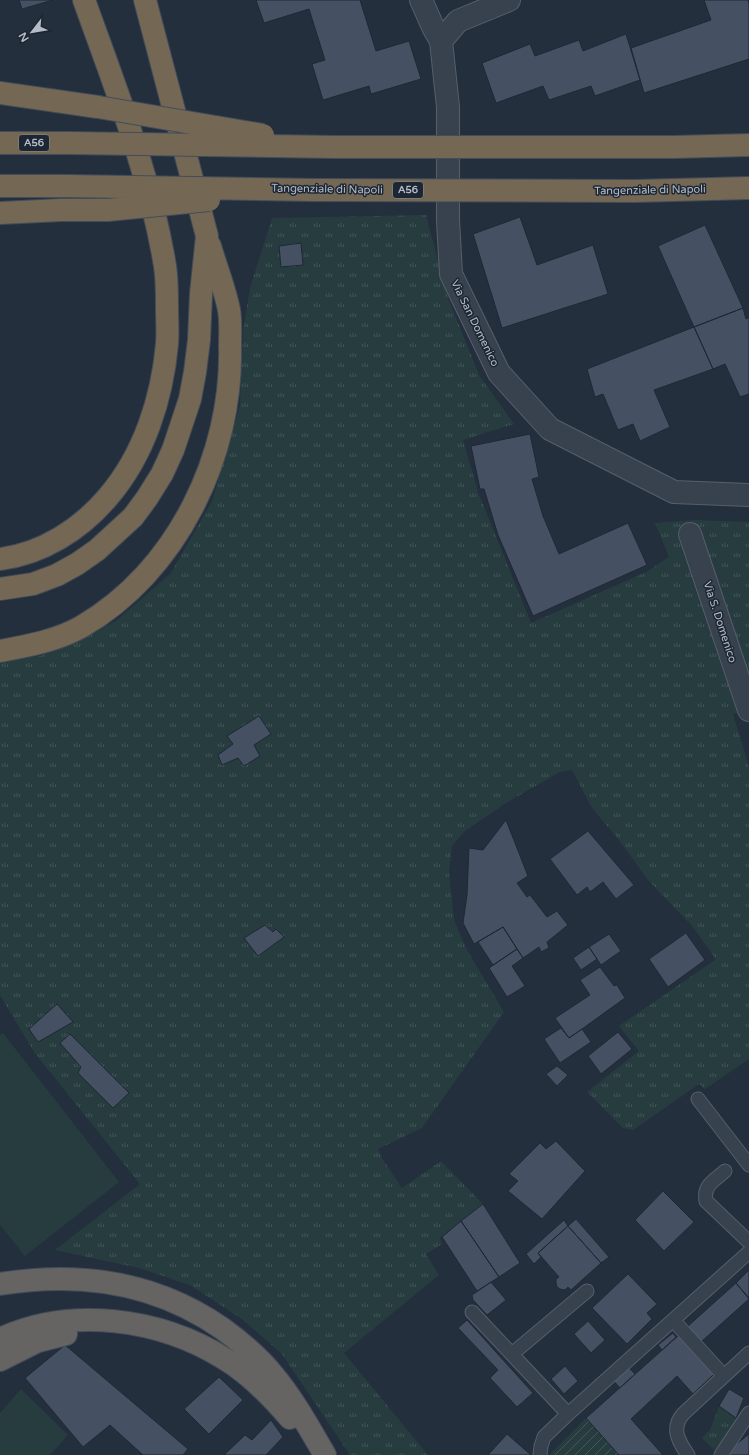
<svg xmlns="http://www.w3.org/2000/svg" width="749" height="1455" font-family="'Varela Round',sans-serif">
<defs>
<pattern id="grass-tufts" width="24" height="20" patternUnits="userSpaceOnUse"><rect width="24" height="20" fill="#263c3f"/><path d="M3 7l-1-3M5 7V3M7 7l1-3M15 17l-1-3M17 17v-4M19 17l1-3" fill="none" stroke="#435659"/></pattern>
<pattern id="garden-furrows" width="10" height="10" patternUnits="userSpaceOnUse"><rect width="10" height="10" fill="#263c3f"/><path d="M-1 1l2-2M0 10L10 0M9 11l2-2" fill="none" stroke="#435659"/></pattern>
</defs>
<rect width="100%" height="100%" fill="#242f3e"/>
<path fill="url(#grass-tufts)" d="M426,215L448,298L479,375L514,424L463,440L478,492L531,623L646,572L669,557L655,523L693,520L749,522V710L733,714L749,767V1059L705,1089L699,1084L633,1130L623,1128L587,1092L639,1051L619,1026L715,960L713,955L692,926L648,880L619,840L592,808L572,770L560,772L506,803L465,831L452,846L449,872L454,920L467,950L504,1012L422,1128L378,1149L383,1160L402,1188L441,1161L483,1204L440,1238L442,1244L426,1254L439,1275L344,1353L428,1455H350L282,1354L242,1319L190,1285L139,1268L55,1250L140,1184L34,1052L0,995V660L40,656L116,621L171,573L212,501L240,406L243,332L250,288L272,218Z
M719,1406L736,1418L722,1441L714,1450L702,1438L710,1430Z"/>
<path fill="url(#garden-furrows)" d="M586,1418L619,1455H549Z"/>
<path fill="#263c3f" d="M3,1033L119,1182L25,1256L0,1225V1035Z
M21,1389L68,1435L50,1455H0V1413Z"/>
<path fill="#455162" stroke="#1f2835" d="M19,0H53L22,9Z
M256,0H360L376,51L409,41L421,79L371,94L369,86L323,100L312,64L325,60L309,9L264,23Z
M704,0H748L749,4V59L644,93L631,48L711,20Z
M626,34L640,80L595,96L591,86L549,100L543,86L496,103L482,63L530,44L535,56L579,40L583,51Z
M520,217L537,265L593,245L608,294L502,328L473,234Z
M705,225L743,308L694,327L658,246Z
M301,243L303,265L281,267L279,246Z
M743,308L746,319L749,317V394L740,397L725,364L713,369L694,327Z
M694,327L713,369L654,390L670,427L640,441L633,424L618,430L603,394L595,397L587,369Z
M530,434L539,477L532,479L543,516L559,554L628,523L647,565L533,616L498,535L484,489H480L471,446Z
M259,716L271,734L254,745L260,756L244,766L238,758L222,765L218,755L233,744L227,736Z
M506,820L528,876L517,883L527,897L530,895L547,917L557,911L568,925L547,942L549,948L541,952L539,947L523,958L503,927L474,944L463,923L467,895L469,848L483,850Z
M588,831L634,885L616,899L603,882L590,892L587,887L577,895L550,859Z
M265,925L273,932L276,929L284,937L258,956L244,938Z
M503,927L517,949L493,965L478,942Z
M686,933L705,960L668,987L649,959Z
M609,934L621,951L601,965L589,947Z
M589,947L597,959L581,970L573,958Z
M517,949L523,958L512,966L525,986L507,997L489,968Z
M600,967L614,986L617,985L625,998L582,1029L569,1038L555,1018L590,995L580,980Z
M57,1004L73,1022L38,1042L29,1029Z
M561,1028L569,1038L582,1029L591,1042L560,1063L544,1039Z
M618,1032L632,1049L601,1074L588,1056Z
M70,1034L129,1093L113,1108L78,1073L81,1067L60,1043Z
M557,1066L568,1075L557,1086L546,1074Z
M556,1141L585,1171L542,1219L508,1191L518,1181L509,1174L540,1143L546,1149Z
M663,1191L694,1222L664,1251L635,1220Z
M483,1204L520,1263L499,1277L461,1221Z
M576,1219L609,1257L601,1263L568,1226Z
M564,1220L568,1226L538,1253L541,1257L534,1264L526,1254Z
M461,1221L499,1277L477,1291L442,1237Z
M568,1226L601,1263L571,1290L568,1287L565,1290L560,1289L557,1287L556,1283V1279L559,1277L538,1253Z
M749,1270V1298L736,1283Z
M628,1274L657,1304L647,1313L652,1319L627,1344L592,1308Z
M491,1282L506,1300L487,1315L473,1300L472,1295Z
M736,1283L749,1299L701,1342L687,1327Z
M467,1320L533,1393L517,1407L490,1378L498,1370L458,1328Z
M588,1321L605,1340L591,1353L574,1334Z
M673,1333L676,1337L662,1350L658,1345Z
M679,1335L714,1374L693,1394L677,1376L631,1419L663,1455H619L586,1418Z
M65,1345L188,1449L183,1455H143L110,1425L83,1447L25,1378Z
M565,1366L578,1381L564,1394L551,1379Z
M627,1366L635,1374L620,1388L612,1379Z
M219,1377L243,1400L209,1434L184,1409Z
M729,1389L744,1398L736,1418L719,1406Z
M271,1420L283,1437L266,1455H224L245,1435L252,1440Z
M507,1434L531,1455H488Z
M749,1434V1455H728V1451Z"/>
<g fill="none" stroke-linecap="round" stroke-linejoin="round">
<defs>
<path id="service" d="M698,1099L749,1165
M725,1171C714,1181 703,1185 706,1201L749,1242
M472,1312L568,1414L749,1252
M673,1320L724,1376
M512,1354L587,1291
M540,1455L541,1446L544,1437L568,1414
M688,1455C678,1441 671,1428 683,1414L749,1353
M721,1455L749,1413"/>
<path id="minor" d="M421,0L433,27L441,41
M509,0L458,21L441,41L448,107V220L451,274L499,373L550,429L674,492L749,495
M690,534L749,710"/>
<path id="trunk" d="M0,1284C80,1271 156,1282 223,1329C242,1343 260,1358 274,1376C294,1400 309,1428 325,1455
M0,1339C70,1306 160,1318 225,1359C250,1374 271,1396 290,1418
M0,1360L38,1341L66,1334"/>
<path id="motorway" d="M0,93L98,107
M0,143H68
M0,186H67
M0,213L61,210
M0,559C42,554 81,529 108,497C144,455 162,399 167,344C168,332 167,320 167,308C167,294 167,279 165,266C150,174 115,87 84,0
M0,589L33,584L57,575L77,564L97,550L133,517L147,498L162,474L173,450L190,399L195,372L199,340L201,294L207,236L145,0
M0,651C27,646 56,641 81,627C177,572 233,455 230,346C230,334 231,321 229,310C225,289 216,267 210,246"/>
</defs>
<use href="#service" stroke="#565f6c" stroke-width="15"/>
<use href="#minor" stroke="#565f6c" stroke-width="24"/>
<use href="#trunk" stroke="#434c59" stroke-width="24"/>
<use href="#motorway" stroke="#434c59" stroke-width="24"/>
<use href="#service" stroke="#38414e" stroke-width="13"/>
<use href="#minor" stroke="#38414e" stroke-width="22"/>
<use href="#trunk" stroke="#656462" stroke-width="22"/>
<use href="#motorway" stroke="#746855" stroke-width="22"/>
<defs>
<path id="motorway-bridge" d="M98,107L263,135
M68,143L335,147H674L749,145
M67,186L315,190L635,191L749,188
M61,210H108L209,200"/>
</defs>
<use href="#motorway-bridge" stroke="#434c59" stroke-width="24" stroke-linecap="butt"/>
<use href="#motorway-bridge" stroke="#746855" stroke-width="22"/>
</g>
<g text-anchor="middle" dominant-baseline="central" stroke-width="3" stroke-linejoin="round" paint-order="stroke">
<g fill="#1d2633" stroke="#878f9c" stroke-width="1">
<rect x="19" y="135" width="30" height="16" rx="3"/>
<rect x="393" y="182" width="30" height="16" rx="3"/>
</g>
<g font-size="10" font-weight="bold" fill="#b4bcc9">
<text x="34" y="143">A56</text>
<text x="408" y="190">A56</text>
</g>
<g font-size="11" fill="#b4bcc9" stroke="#1d2633">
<text transform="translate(327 189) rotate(1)">Tangenziale di Napoli</text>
<text transform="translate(650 190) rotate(-1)">Tangenziale di Napoli</text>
<text transform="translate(475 323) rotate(64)">Via San Domenico</text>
<text transform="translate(720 622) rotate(72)">Via S. Domenico</text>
</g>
</g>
<g transform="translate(32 32) rotate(239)" stroke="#1d2633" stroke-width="3" paint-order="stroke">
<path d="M0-3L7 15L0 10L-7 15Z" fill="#b4bcc9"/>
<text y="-6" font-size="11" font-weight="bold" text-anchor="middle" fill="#b4bcc9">N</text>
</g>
</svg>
